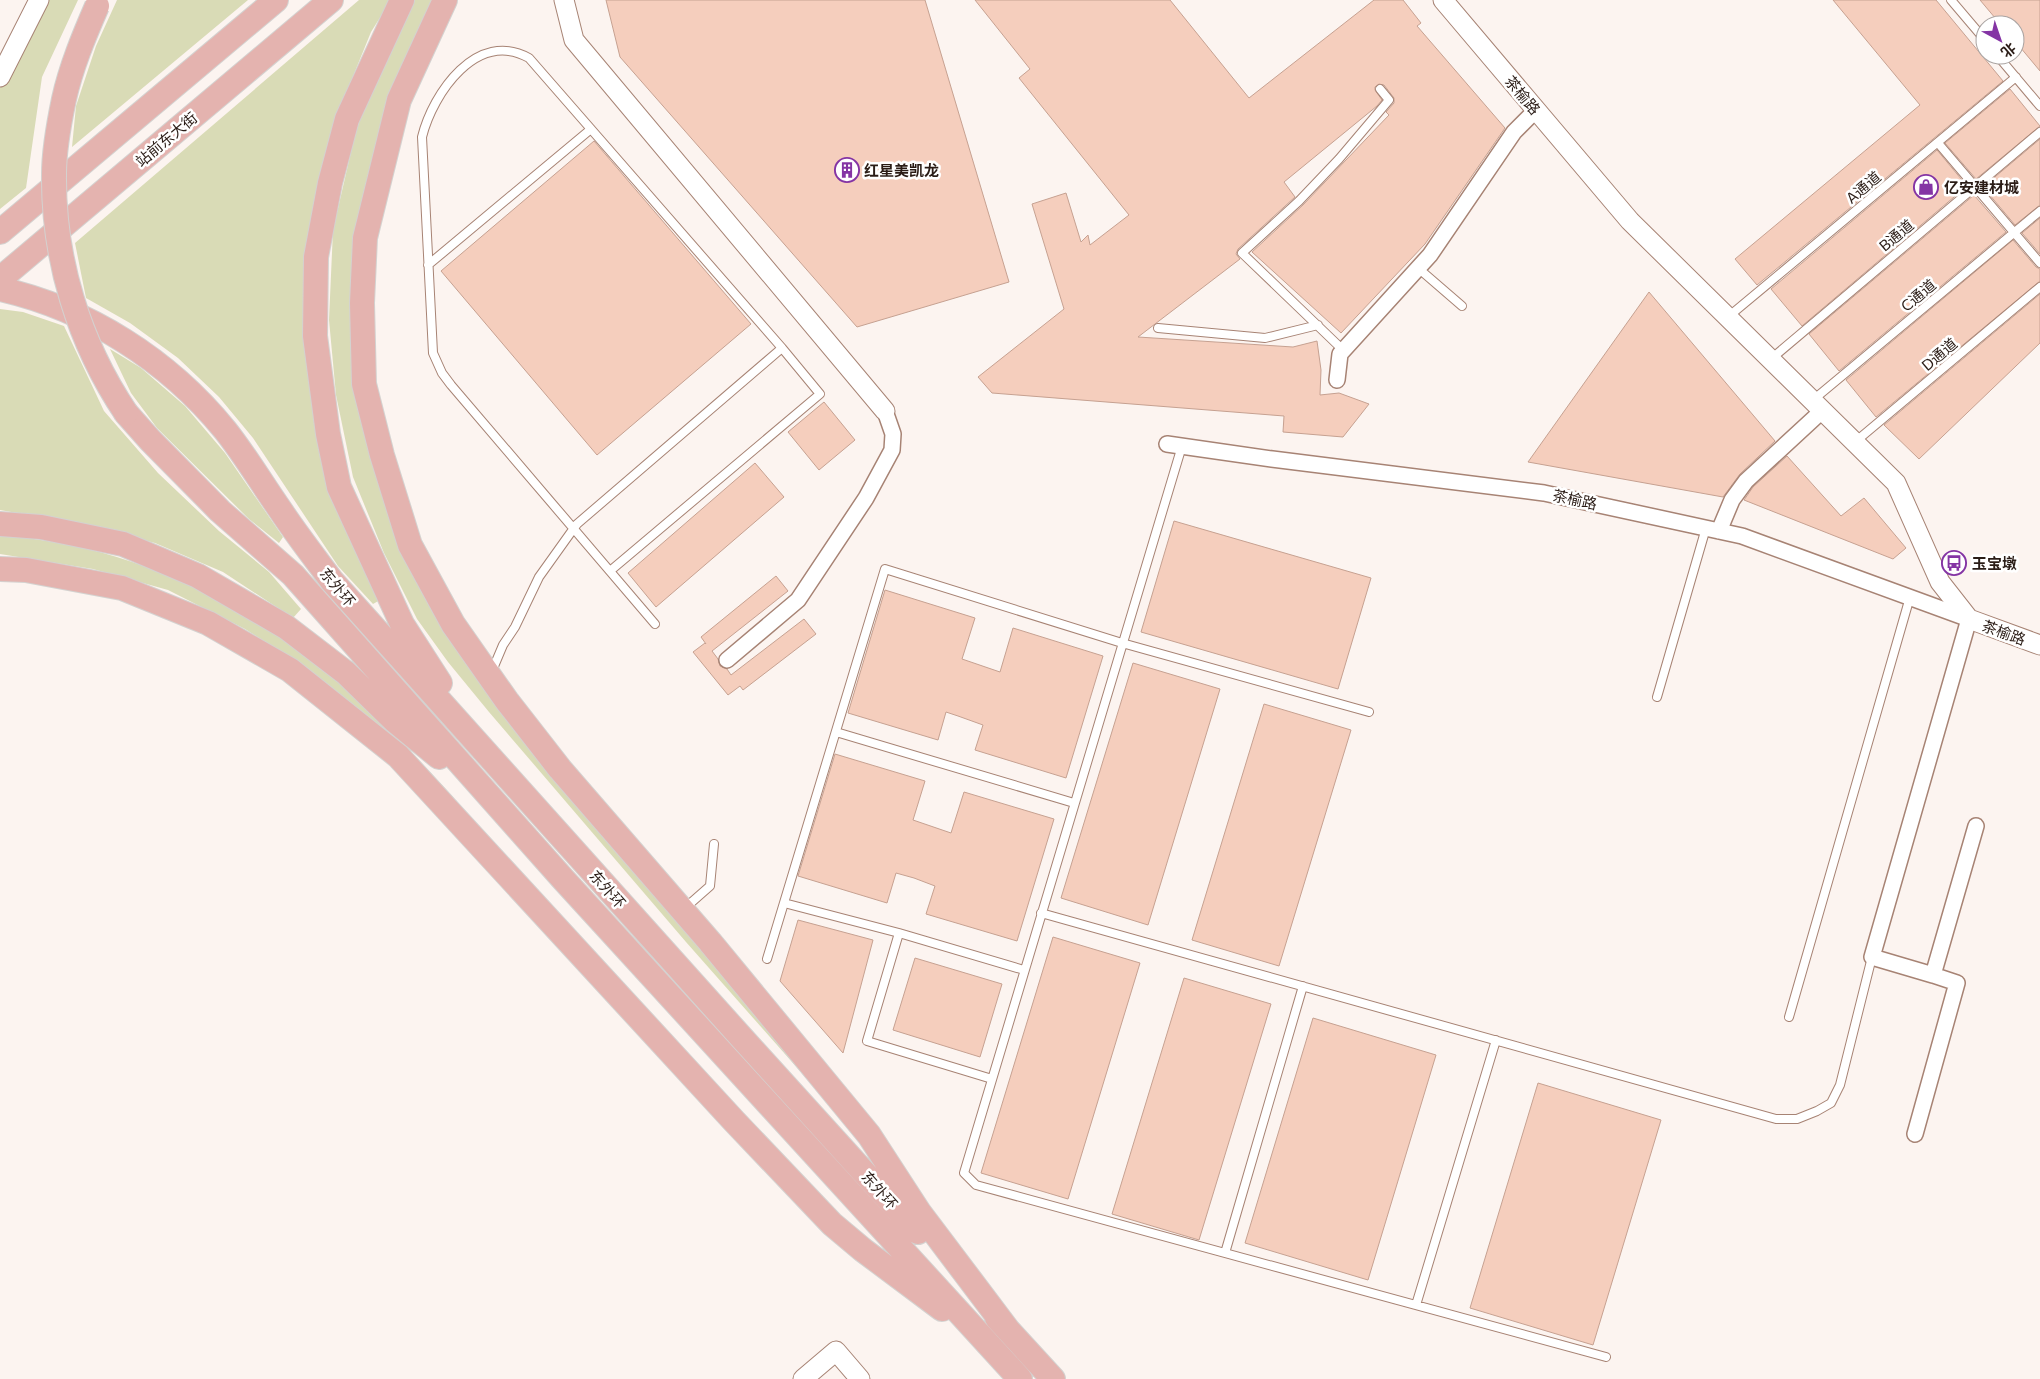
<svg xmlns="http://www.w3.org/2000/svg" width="2040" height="1379" font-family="Commissioner,'Noto Sans SC',sans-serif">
<rect width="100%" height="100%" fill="#fcf4f0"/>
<path fill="#d9dbb6" d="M39,0H78L42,77L26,188L0,209V77Z
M117,0H248L72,147L76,106L96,46Z
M359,0H391L371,32L345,96L324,164L326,467L346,531L380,600L373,604L338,566L253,438L219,397L178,358L130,323L86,298L75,243Z
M415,0H435L399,77L356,358L414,576L845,1122L686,942L489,712L448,662L417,619L384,553L353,477L336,395L329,320L333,230L360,113L401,21Z
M0,309L23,312L64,326L104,411L158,473L219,531L269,572L301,609L293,618L223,572L155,543L84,525L0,510Z
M110,349L141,368L185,406L225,453L283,537L279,543L249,519L157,428L131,393Z
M0,536C135,543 262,611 361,699C372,709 382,721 392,732C413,754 434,776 454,798L439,792L299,663L245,629L168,590L93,569L0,554Z"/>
<path fill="#f5cebd" stroke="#c6a191" d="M606,0H925L1009,282L857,327L620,57Z
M975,0H1170L1249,98L1374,0H1403L1421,23L1417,26L1505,128L1425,244L1341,333L1252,252L1303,205L1389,115L1386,112L1394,103V98L1384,85L1379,84L1375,87V90L1382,100L1377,106L1284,182L1295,197L1238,249L1236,254L1240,259L1138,337L1293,347L1317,341L1321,370L1320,395L1339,393L1369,404L1343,437L1283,432L1284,416L992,393L978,377L1064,309L1032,204L1066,193L1081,242L1088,235L1090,245L1129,215L1019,78L1030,69Z
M1833,0H1936L2003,81L1757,285L1735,259L1920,105Z
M1980,0H2040V71L2015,41V25H2001Z
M2010,89L2040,126L1976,179L1945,143Z
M2040,139V205L2015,225L1983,187Z
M594,141L751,324L597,455L441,271Z
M1937,150L1967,186L1802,326L1771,289Z
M1974,195L2006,232L1839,371L1809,334Z
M2040,218V254L2022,233Z
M2013,240L2036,267L2040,269V281L1876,417L1846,380Z
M1649,292L1775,441L1740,474L1723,497L1528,462Z
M2040,294V343L1919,459L1884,425Z
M824,402L855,440L819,470L788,432Z
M1787,456L1841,516L1864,498L1906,548L1893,559L1744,500L1753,487Z
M755,463L784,497L656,607L628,573Z
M1174,521L1371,578L1338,689L1141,632Z
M776,576L788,591L712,651L718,659L720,666L727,669L731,675L804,619L816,634L743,690L740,686L728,695L693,652L705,643L706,644L701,637Z
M885,590L975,618L962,659L1000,672L1013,628L1103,656L1066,778L975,750L983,725L958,716L946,712L938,740L848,713Z
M1133,663L1220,689L1148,925L1061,898Z
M1264,704L1351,730L1279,966L1192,940Z
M835,754L925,781L913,820L951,833L964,792L1054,819L1017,941L926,914L935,886L914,878L896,873L887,903L798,876Z
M798,920L873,940L843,1053L780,981Z
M1053,937L1140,963L1068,1199L981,1173Z
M915,958L1002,984L980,1057L893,1030Z
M1184,978L1271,1004L1199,1240L1112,1214Z
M1313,1018L1436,1055L1368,1280L1245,1243Z
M1538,1083L1661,1120L1593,1345L1470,1308Z"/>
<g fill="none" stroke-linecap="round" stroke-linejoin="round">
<defs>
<path id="service" d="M1951,0L1985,40
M1997,55L2040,106
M1938,143L2040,263
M428,265L591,129
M1418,268L1462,306
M1728,317L2016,77
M1158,328L1265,338L1318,325
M1343,350L1242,253L1299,201L1339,159L1389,100L1380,89
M1771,359L2040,132
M1813,400L2040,211
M1855,442L2040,287
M1182,446L964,1173L976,1185L1606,1357
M610,571L820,394L782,348
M492,671L503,645L515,627L539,577L574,528L577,524L782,348L529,58C477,29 433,93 422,137L433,353L442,373L451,385C519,465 587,544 655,624
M1657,697L1706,528
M836,732L1074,803
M784,903L899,933L1024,970
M685,908L710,886L714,844
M1041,913L1776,1119H1797L1817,1111L1831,1103L1840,1085L1872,957
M899,933L867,1041L992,1079
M767,959L885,569L1122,643L1369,712
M1789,1017L1910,597
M1225,1253L1303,986
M1416,1305L1496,1040"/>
<path id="minor" d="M1337,380L1340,354L1430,255L1514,132L1536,110
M1167,444L1272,459L1544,493L1742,536L1969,619L1872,957L1933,975L1976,826
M1719,531L1732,500L1746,481L1823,410
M727,660L798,600L866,498L892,450L893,434L885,411
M1915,1134L1957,983L1933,975"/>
<path id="tertiary" d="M564,0L574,40L885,411
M1443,0L1630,221L1896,483L1940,582L1969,619L2040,645
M0,77L39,0
M803,1379L836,1351L860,1379"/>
<path id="primary" d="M402,0L347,119L330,183L316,257L315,336L328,434L339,487L402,624L440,683
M445,0L399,100L365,238L362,303L364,384L382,455L410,545L453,624L507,701L560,769L710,942L869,1135L919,1212L1008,1330
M0,232L276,0
M0,279L331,0
M0,289C88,309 168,360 225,430C245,455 262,484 281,511C297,535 315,558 332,581L741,1037L918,1232
M126,413L150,440L220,511L293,575L563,879L1020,1379
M0,524L41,527L123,544L198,576L286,627L346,673L394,720L439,757
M0,569L26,570L122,588L208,623L290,670L398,756L734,1121L832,1224L863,1250L942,1309
M997,1318L1053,1379"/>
</defs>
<use href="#service" stroke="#a78374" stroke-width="10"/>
<use href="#minor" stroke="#a78374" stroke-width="18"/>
<use href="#tertiary" stroke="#a78374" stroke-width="21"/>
<use href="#primary" stroke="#d4d2d0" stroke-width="26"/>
<use href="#service" stroke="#fff" stroke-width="8"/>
<use href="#minor" stroke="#fff" stroke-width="15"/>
<use href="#tertiary" stroke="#fff" stroke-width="19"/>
<use href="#primary" stroke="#e4b3af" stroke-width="24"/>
<defs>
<path id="primary-bridge" d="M97,6C84,36 71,67 64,99C59,123 54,149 54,174C53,259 79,343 126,413"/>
</defs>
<use href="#primary-bridge" stroke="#d4d2d0" stroke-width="26" stroke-linecap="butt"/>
<use href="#primary-bridge" stroke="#e4b3af" stroke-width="24"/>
</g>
<defs>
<symbol id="building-ring" viewBox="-11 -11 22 22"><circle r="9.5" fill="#fff" stroke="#8434a4" stroke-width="1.5"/><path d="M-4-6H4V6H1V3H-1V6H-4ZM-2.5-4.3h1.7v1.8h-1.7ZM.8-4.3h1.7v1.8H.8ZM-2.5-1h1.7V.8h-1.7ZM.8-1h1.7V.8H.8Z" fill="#8434a4"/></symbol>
<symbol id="shop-ring" viewBox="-11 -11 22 22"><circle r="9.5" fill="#fff" stroke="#8434a4" stroke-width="1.5"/><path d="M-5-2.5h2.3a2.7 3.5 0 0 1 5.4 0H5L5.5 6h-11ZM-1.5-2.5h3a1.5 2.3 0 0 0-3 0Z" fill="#8434a4"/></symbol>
<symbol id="bus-ring" viewBox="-11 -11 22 22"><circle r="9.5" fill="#fff" stroke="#8434a4" stroke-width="1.5"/><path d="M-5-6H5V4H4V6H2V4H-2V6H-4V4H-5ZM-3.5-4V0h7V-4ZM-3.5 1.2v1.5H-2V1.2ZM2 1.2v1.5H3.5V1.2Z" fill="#8434a4"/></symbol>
</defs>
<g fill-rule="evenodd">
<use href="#building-ring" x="833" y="156" width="28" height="28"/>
<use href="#shop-ring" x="1912" y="173" width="28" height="28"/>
<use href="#bus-ring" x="1940" y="549" width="28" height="28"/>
</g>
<g text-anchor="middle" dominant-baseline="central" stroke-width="5" stroke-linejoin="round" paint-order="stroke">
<g font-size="15" fill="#2a1c16" stroke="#fff">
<text transform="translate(1523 95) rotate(50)">茶榆路</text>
<text transform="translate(166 139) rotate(-40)">站前东大街</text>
<text transform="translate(1863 187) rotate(-40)">A通道</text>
<text transform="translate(1896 235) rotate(-40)">B通道</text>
<text transform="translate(1918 295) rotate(-40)">C通道</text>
<text transform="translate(1939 354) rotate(-40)">D通道</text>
<text transform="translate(1575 499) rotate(12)">茶榆路</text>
<text transform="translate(338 587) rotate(50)">东外环</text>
<text transform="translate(2004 632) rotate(20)">茶榆路</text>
<text transform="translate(608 889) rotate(48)">东外环</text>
<text transform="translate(880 1190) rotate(48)">东外环</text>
</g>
<g font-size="15" font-weight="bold" fill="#2a1c16" stroke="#fff" text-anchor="start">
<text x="864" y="170">红星美凯龙</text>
<text x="1944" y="187">亿安建材城</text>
<text x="1972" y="563">玉宝墩</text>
</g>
</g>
<g transform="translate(2000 40) rotate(140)"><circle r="24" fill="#ffffff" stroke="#aaa4a2"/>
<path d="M0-4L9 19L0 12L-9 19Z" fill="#8434a4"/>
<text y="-8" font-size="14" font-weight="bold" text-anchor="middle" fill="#2a1c16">北</text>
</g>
</svg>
